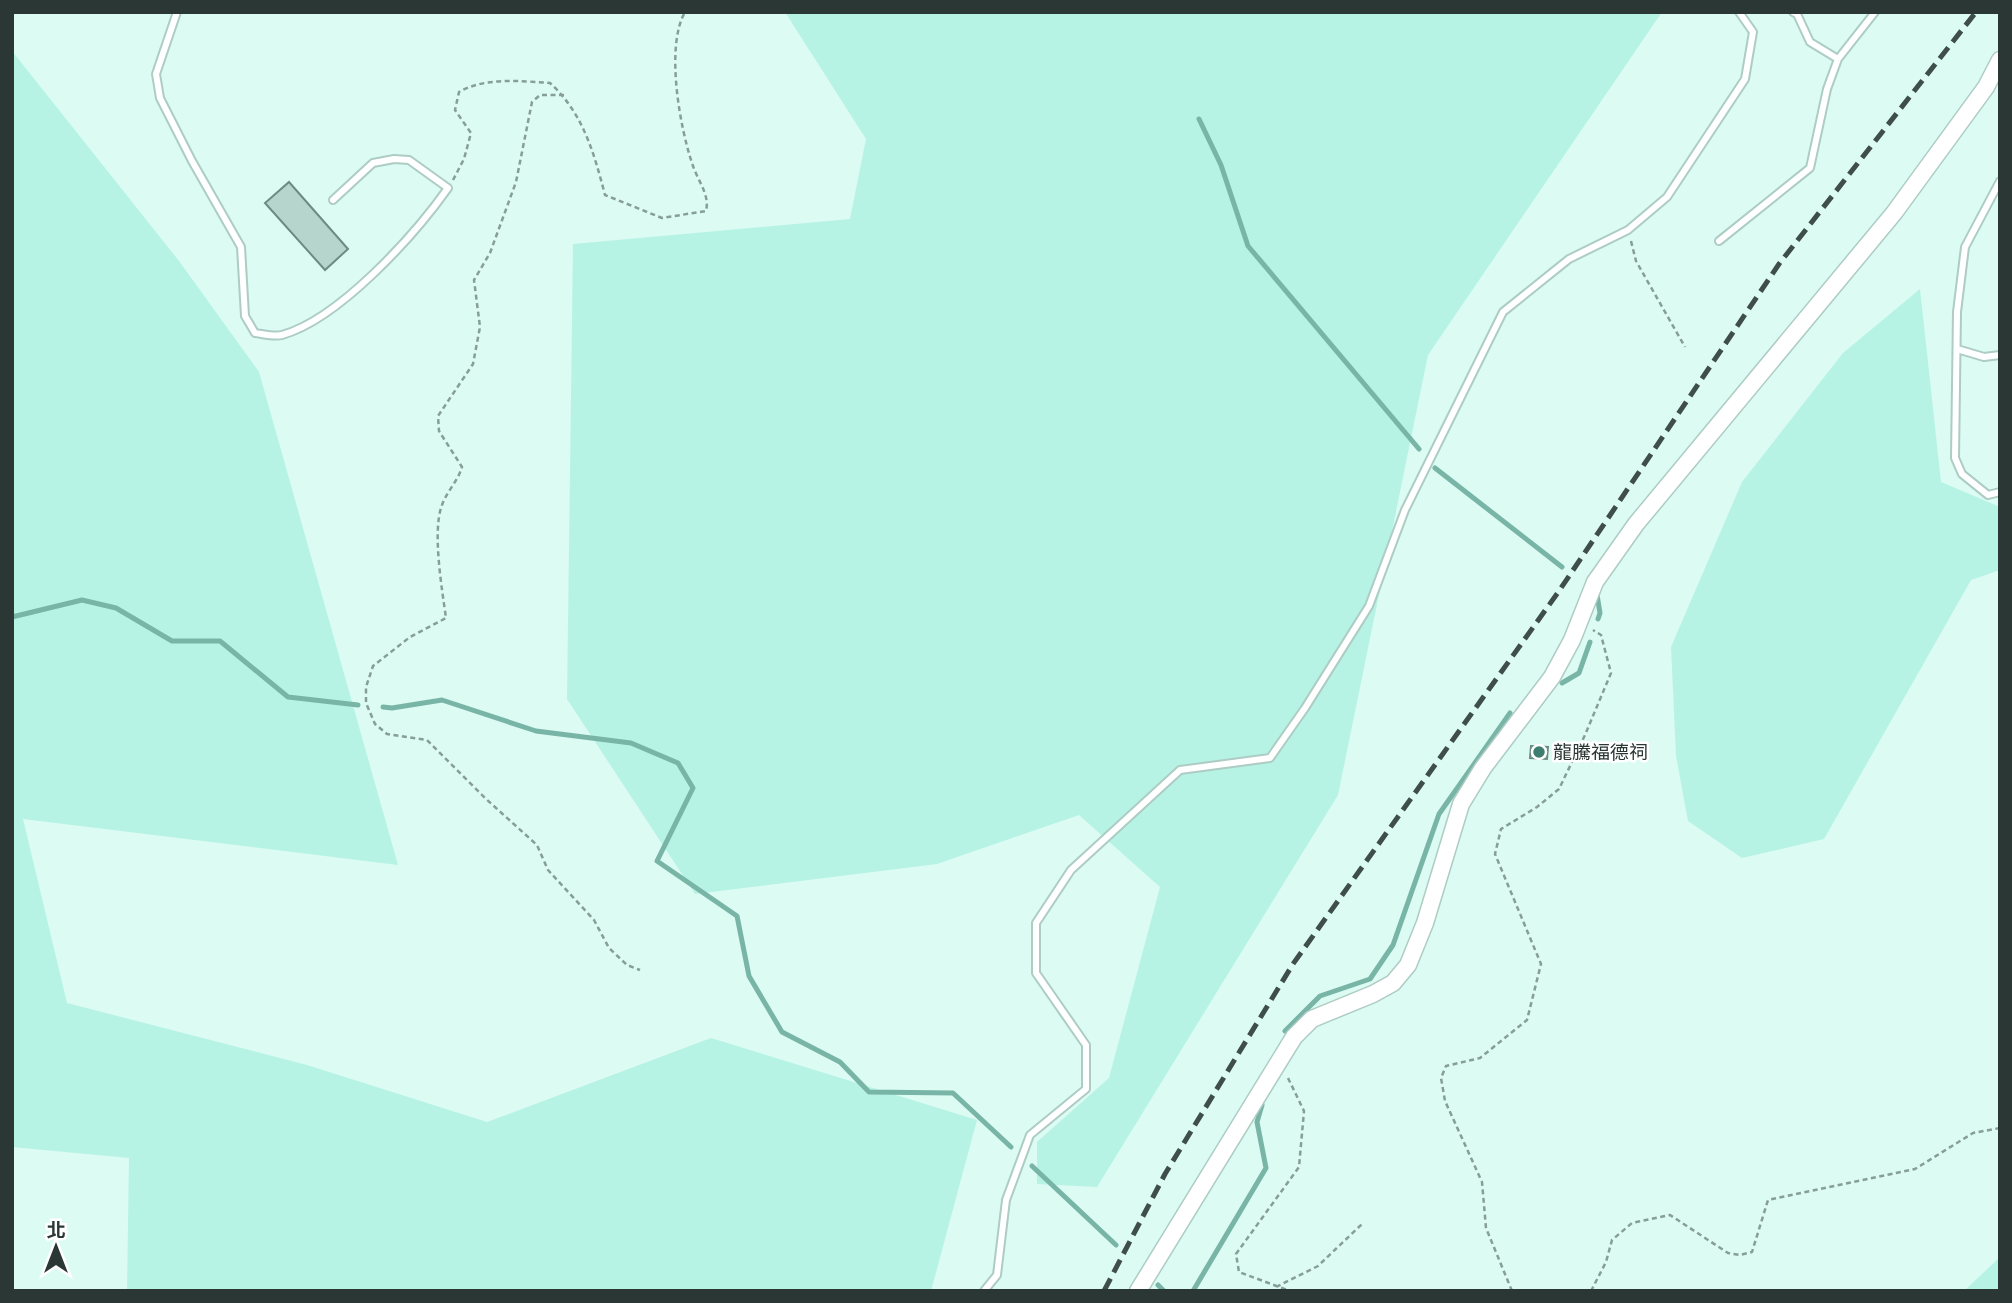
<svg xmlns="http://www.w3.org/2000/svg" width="2012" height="1303" font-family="Roboto,'Noto Sans TC',sans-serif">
<rect width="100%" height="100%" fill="#dbfbf3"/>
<path fill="#b7f3e5" d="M785,12H1662L1428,355L1338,795L1097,1187L1037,1184V1142L1109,1078L1160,887L1079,815L937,864L695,894L567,699L573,244L850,219L866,139Z
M12,51L179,261L259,372L398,865L23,819L67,1003L307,1065L487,1122L711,1038L977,1120L931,1291H127L129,1158L12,1147Z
M1920,289L1941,482L2000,507V570L1971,580L1824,839L1742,858L1688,821L1676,756L1671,647L1742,482L1843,353Z
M2000,1257V1291H1964Z"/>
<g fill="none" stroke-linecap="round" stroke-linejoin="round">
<path stroke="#79b5a7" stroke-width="5" d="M1199,119L1221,165L1248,246L1419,449
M1435,468L1562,567
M1597,595L1600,613L1598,619
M12,617L82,600L116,608L172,641H220L288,697L358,705
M1562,683L1579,673L1590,642
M383,707L392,708L442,700L536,731L631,743L678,763L693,788L657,861L737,916L749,976L782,1032L840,1062L869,1092L953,1093L1011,1147
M1285,1031L1320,996L1370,979L1393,945L1439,814L1510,713
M1032,1166L1116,1245
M1158,1285L1164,1291
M1193,1291L1266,1168L1257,1122L1262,1105"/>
</g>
<path fill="#b6d5cd" stroke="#6e8b83" stroke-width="2" d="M289,182L348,249L325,270L265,203Z
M1531,746L1548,747L1547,759L1530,758Z"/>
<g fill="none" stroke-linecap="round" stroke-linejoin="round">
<defs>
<path id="service" d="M177,12L156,74L160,98L192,161L241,247L245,316L255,333C263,334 275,337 282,335C339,319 414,236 448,188L409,160L394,159L373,163L333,200
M1838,59L1875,12
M2000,181L1965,247L1957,312L1955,458L1962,474L1988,495L2000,492
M1719,241L1810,168L1827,89L1838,59L1810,42L1797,14L1793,12
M1957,349L1984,357L2000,355
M984,1291L997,1275L1006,1200L1030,1135L1086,1089V1045L1036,973V923L1071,870L1180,770L1270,758L1305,708L1369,606L1405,510L1503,312L1569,259L1628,230L1667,197L1745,79L1753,32L1739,12"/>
<path id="tertiary" d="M1138,1291L1294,1037L1312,1019L1373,994L1393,983L1408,965L1425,923L1461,804L1483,768L1552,677L1572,640L1595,582L1636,524L1894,213L1986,87L2000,60"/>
</defs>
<use href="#service" stroke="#adccc4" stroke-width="10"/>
<use href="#tertiary" stroke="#adccc4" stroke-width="19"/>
<path stroke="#879e98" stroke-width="2.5" stroke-dasharray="5 3.5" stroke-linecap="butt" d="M564,95H540L532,102L516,182L490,253L474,280L480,327L473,364L438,416L439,431L462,467C458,481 447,491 442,505C432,531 442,589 446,618L410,637L373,666L366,687V703L375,724L387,734L427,740L485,798L537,845L548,870L594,920L609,948L627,965L640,970
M453,180L464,159L471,133L455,110L459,92C485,77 521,81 550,83C583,113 594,153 605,195L662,218L706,211C710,195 698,181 693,166C680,129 665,47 685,12
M1631,241L1636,261L1685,347
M1288,1078L1304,1111L1299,1167L1236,1254L1239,1272L1290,1291
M1276,1287L1318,1266L1362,1224
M1512,1291L1486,1228L1482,1182L1445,1101L1441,1078L1446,1066L1480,1058L1527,1020L1541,964L1495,854L1501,829L1537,807L1559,789L1585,735L1611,673L1601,635L1593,630
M1591,1291L1606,1262L1612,1240L1632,1223L1670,1215L1728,1253L1740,1255L1752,1252L1768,1200L1915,1169L1973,1133L2000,1128"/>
<use href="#service" stroke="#fff" stroke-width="6"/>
<use href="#tertiary" stroke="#fff" stroke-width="16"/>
<path stroke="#3f4e4a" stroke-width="5" stroke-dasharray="14 7" stroke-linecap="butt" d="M1104,1291L1165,1174L1293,964L1559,591L1779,264L1976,12"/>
</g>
<circle fill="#3c7f71" stroke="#fff" stroke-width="2.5" cx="1539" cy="752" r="7"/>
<g text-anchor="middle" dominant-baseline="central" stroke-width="5" stroke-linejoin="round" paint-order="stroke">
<g font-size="19" fill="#2b3734" stroke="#fff" text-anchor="start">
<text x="1553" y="752">龍騰福德祠</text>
</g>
</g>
<rect width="2012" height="1303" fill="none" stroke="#2b3734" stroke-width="28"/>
<g transform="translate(56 1247)" stroke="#ffffff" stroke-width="5" paint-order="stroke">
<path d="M0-5L12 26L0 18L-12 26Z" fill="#2b3734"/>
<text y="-10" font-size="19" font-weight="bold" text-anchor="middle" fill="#2b3734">北</text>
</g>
</svg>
